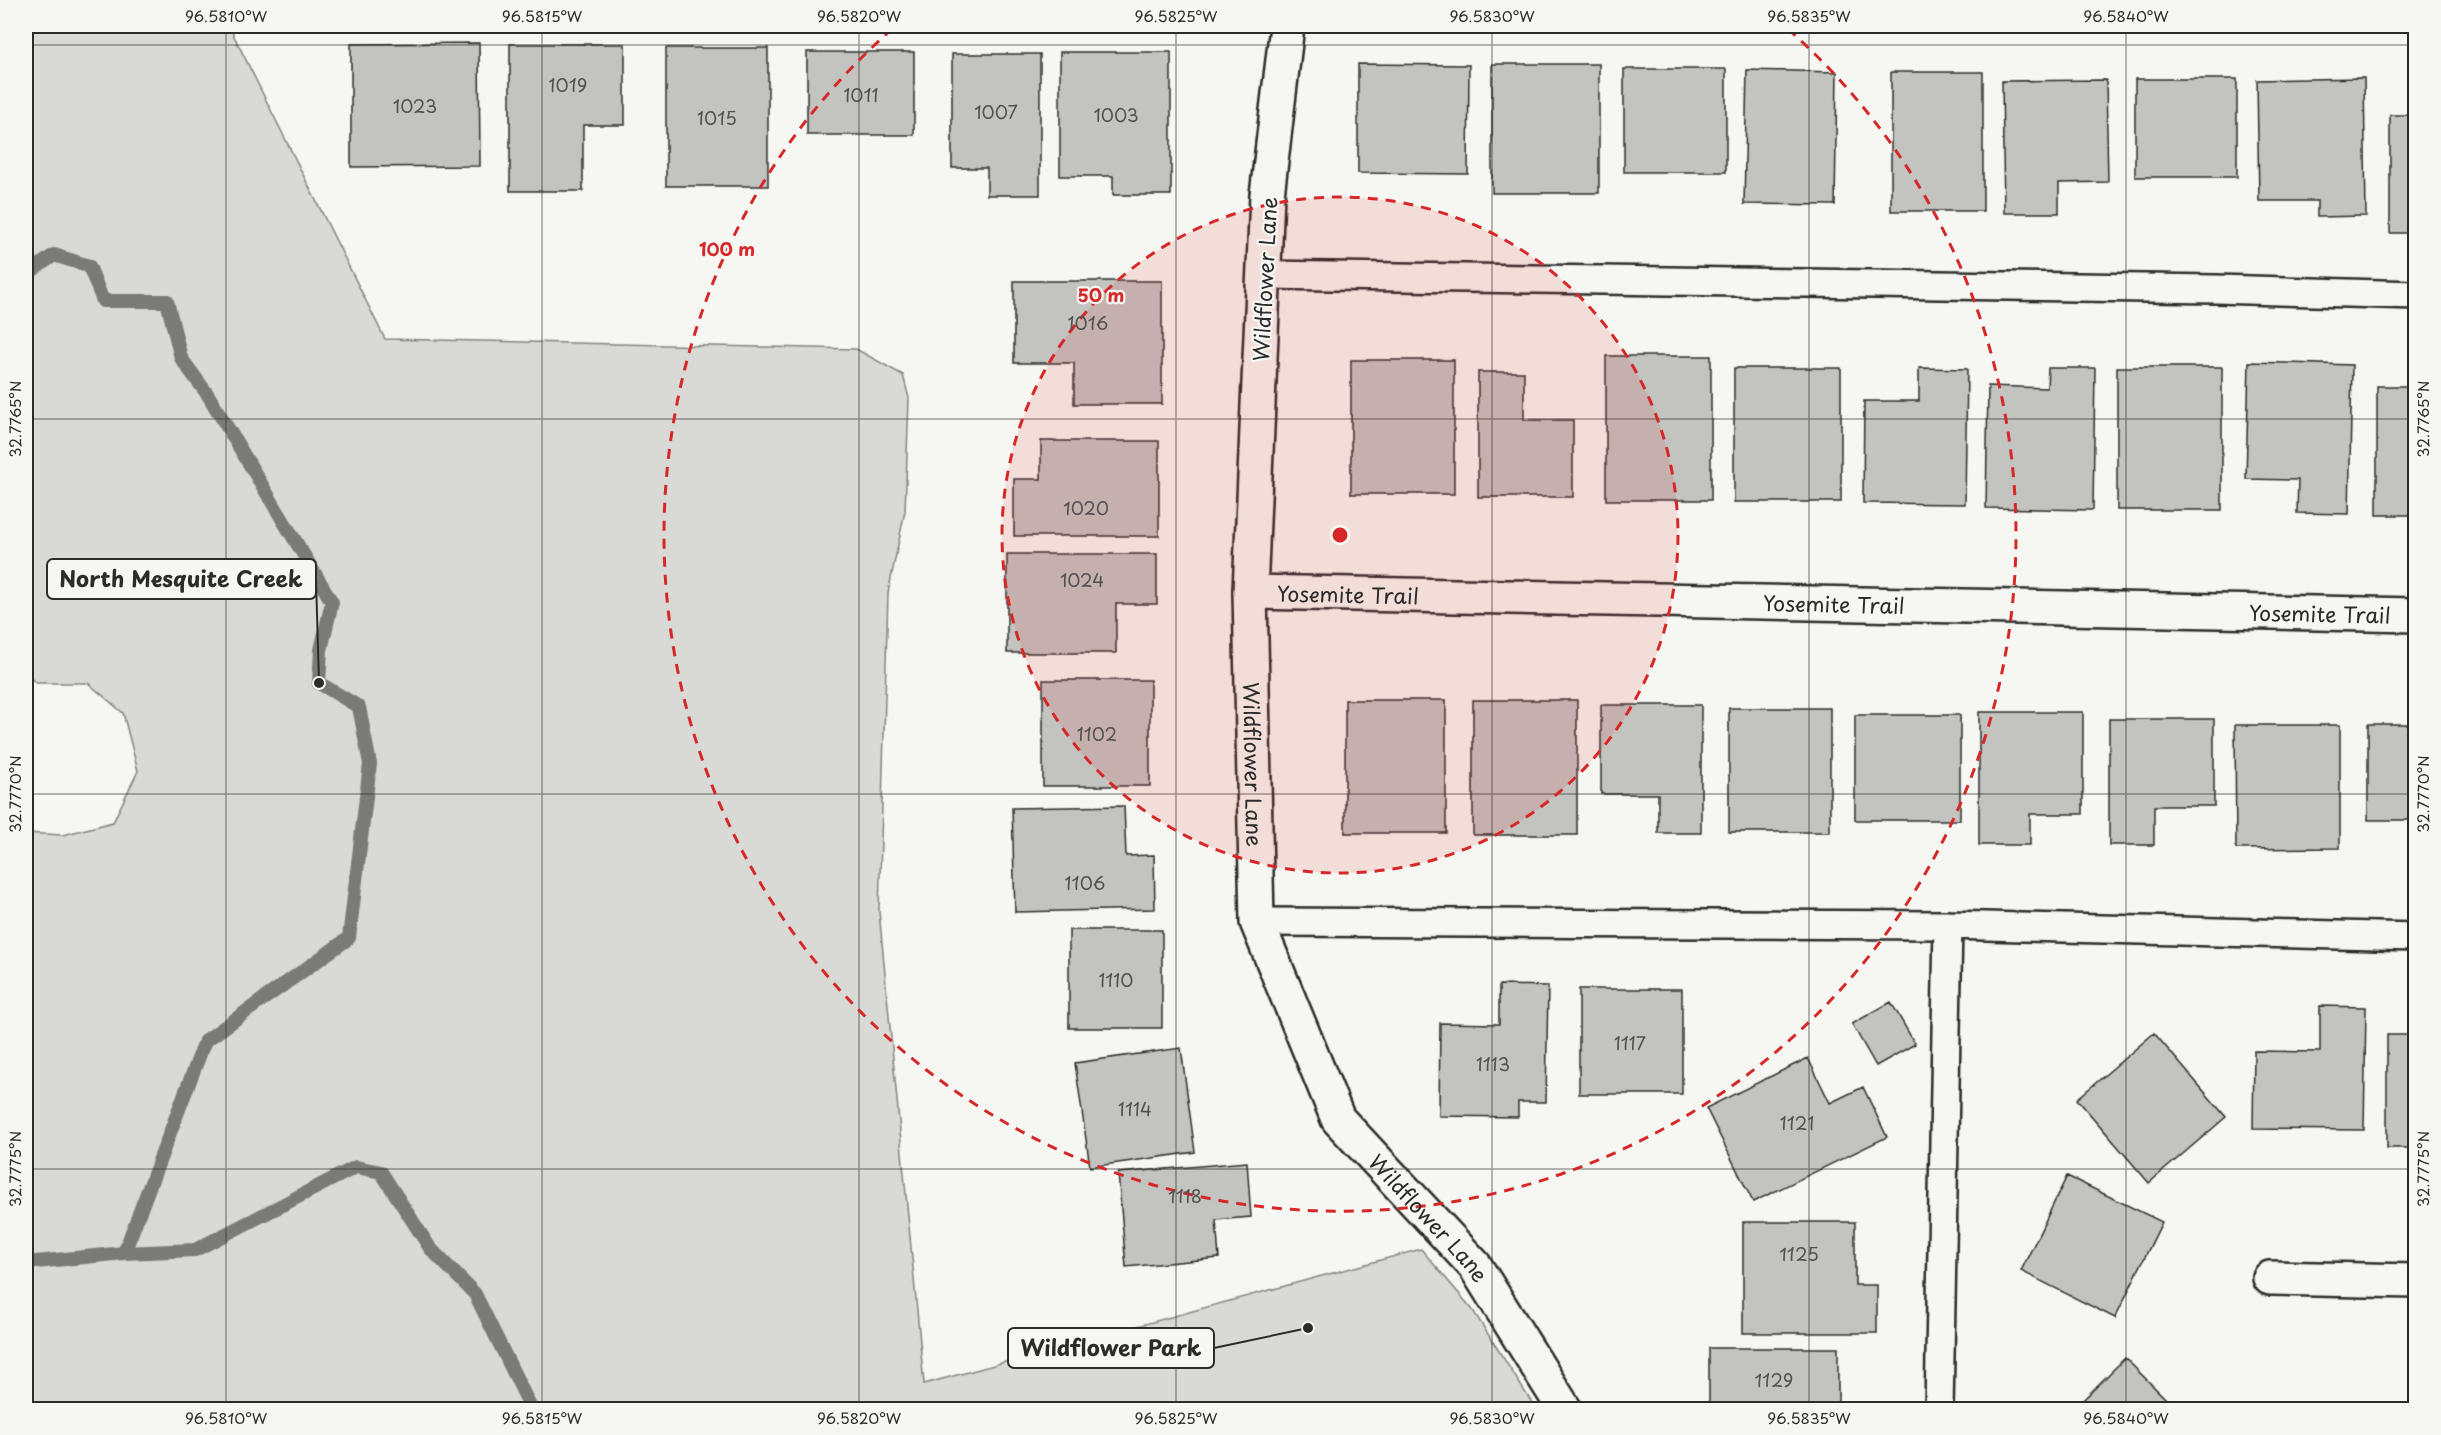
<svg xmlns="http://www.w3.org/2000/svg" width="2441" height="1435" font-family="'Playpen Sans',sans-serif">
<rect width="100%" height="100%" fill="#f6f6f2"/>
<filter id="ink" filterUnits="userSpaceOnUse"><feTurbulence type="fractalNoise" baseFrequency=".0167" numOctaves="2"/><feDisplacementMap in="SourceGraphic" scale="12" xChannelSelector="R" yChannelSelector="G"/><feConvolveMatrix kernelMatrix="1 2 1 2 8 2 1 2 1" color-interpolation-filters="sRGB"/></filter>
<g filter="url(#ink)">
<path fill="#d9d9d5" stroke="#828280" stroke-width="1.5" d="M26,26H229L385,339L856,349L903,375L909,398L905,511L888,593L879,911L924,1384L1421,1249L1472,1309L1536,1409H26V833L63,835L113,822L138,771L123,713L88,683H37L26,675Z"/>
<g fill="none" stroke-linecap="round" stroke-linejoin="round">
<path stroke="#7a7a78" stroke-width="14" d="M26,275L54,255L89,266L103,301H167L181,358L208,395L332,602L321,650L319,683L359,707L370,764L349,938L205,1041L124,1253L26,1263
M124,1253L195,1250L356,1167L381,1172L430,1248L475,1294L532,1410"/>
</g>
<path fill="#c3c3c0" stroke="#2b2b2b" stroke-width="1.5" d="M479,43L480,166L351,167V44Z
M510,44H625V125H583V191H510Z
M666,48H768V186H666Z
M807,52H914V135H807Z
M1060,52H1171V195H1113V176H1060Z
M952,54H1040V195H987V168H952Z
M1358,64L1469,65L1468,174L1358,173Z
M1492,64H1599V193H1492Z
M1624,69H1726V172H1624Z
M1747,70L1837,72L1835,205L1744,204Z
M1891,72H1983V211H1891Z
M2364,78L2366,216L2317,217V201H2259L2257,80Z
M2135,79H2237V177H2135Z
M2106,80L2108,182L2059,183V213H2004L2002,81Z
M2390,115H2416V233H2390Z
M1014,281H1162V404H1074V363H1014Z
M1606,356H1711V500H1606Z
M1351,360H1454V494H1351Z
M2249,362L2352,365L2349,514L2297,513L2298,480L2246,479Z
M2117,367H2222V510H2117Z
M1734,368H1841V502H1734Z
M1919,368L1967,369L1965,504L1863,503L1864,401H1919Z
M2048,368H2095L2093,510L1986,508L1988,386L2047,388Z
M1478,372H1524V420H1573V497H1478Z
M2377,386H2416V515H2377Z
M1041,441H1159V536H1014V479H1041Z
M1007,554H1157V604H1116V653H1007Z
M1043,680H1150V786H1043Z
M1345,700H1446V833H1345Z
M1473,700H1577V835H1473Z
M1601,705H1701V833H1658V794H1601Z
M1729,708H1830V832H1729Z
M1979,712H2083V814H2030V845H1979Z
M1855,715H1960V820H1855Z
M2109,719H2214V806H2154V845H2109Z
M2368,724H2416V820H2368Z
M2235,725H2340V848L2236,849Z
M1124,806L1126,856L1154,855L1155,909L1015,912L1012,808Z
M1069,930H1162V1028H1069Z
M1499,985L1548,986L1546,1102H1518V1117L1439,1116L1440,1023L1499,1024Z
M1579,989H1682V1094H1579Z
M1891,1002L1915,1044L1876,1066L1852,1024Z
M2320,1006L2366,1007L2364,1130L2253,1129L2254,1051L2320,1052Z
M2154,1033L2226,1117L2149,1183L2077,1099Z
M2387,1035H2416V1148H2387Z
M1181,1048L1195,1152L1090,1167L1075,1063Z
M1808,1058L1830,1103L1863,1087L1887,1137L1753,1202L1706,1108Z
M1247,1162L1251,1217L1216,1220L1219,1258L1126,1267L1118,1173Z
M2067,1176L2162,1222L2115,1318L2021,1271Z
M1743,1222H1855V1285H1877V1333H1743Z
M1709,1348H1838V1410H1709Z
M2125,1358L2177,1410H2073Z"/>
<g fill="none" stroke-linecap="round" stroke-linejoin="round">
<defs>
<path id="service" d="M1264,275L2216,289L2416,295
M1257,922L1948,925L2416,937
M1939,1410L1948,925"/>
<g id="minor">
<path id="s1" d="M1287,26L1267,195L1250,592L1257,922L1338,1119L1475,1266L1565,1410"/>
<path id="s2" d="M1250,592L2416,615"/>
<path d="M2270,1278L2416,1281"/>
</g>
</defs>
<use href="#service" stroke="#2b2b2b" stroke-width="32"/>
<use href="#minor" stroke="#2b2b2b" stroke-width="38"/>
<use href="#service" stroke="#f6f6f2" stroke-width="27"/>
<use href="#minor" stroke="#f6f6f2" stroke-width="33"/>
</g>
</g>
<path fill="none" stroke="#2b2b2b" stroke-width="1.5" stroke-opacity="0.45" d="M226,26V1410M542,26V1410M859,26V1410M1176,26V1410M1492,26V1410M1809,26V1410M2126,26V1410M26,45H2416M26,419H2416M26,794H2416M26,1169H2416"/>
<circle cx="1340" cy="535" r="338" fill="#d62828" fill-opacity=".12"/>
<g fill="none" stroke="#d62828" stroke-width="3" stroke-dasharray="10 8">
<circle cx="1340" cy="535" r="338"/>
<path d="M1788 29A676 676 0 1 1 892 29"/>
</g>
<g text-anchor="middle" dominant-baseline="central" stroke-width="4.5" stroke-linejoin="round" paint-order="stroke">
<g font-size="18" fill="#515150">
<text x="568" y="84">1019</text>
<text x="861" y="94">1011</text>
<text x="415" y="105">1023</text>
<text x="996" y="111">1007</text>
<text x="1116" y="114">1003</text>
<text x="717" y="117">1015</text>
<text x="1088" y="322">1016</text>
<text x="1086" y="507">1020</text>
<text x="1082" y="579">1024</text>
<text x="1097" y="733">1102</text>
<text x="1085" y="882">1106</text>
<text x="1116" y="979">1110</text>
<text x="1630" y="1042">1117</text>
<text x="1493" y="1063">1113</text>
<text x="1135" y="1108">1114</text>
<text x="1797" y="1122">1121</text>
<text x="1185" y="1195">1118</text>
<text x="1799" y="1253">1125</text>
<text x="1774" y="1379">1129</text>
</g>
<g font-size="21" fill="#2b2b2b" stroke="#f6f6f2">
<text transform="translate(1264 279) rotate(-87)">Wildflower Lane</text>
<text stroke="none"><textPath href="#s2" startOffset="98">Yosemite Trail</textPath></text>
<text stroke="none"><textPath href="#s2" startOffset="584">Yosemite Trail</textPath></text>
<text stroke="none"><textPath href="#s2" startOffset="1070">Yosemite Trail</textPath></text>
<text stroke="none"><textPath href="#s1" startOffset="740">Wildflower Lane</textPath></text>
<text stroke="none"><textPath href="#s1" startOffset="1245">Wildflower Lane</textPath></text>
</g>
</g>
<circle cx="1340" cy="535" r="9" fill="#d62828" stroke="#f6f6f2" stroke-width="3"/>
<g font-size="18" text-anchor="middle" font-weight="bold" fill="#d62828" stroke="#f6f6f2" stroke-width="4.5" stroke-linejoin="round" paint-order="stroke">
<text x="727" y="256">100 m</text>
<text x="1101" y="302">50 m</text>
</g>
<path fill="none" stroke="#2b2b2b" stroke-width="2" d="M319 683L316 579M1308 1328L1214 1348"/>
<g fill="#2b2b2b" stroke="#f6f6f2" stroke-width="2">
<circle cx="319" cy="683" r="6"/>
<circle cx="1308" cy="1328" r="6"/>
</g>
<g fill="#f6f6f2" stroke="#2b2b2b" stroke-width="2">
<rect x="47" y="559" width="269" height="40" rx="6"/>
<rect x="1008" y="1328" width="206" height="40" rx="6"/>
</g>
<g font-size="22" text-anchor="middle" font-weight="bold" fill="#2b2b2b">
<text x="181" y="587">North Mesquite Creek</text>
<text x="1111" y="1356">Wildflower Park</text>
</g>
<rect width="2441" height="1435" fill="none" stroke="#f6f6f2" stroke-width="66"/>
<rect x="33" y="33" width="2375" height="1369" fill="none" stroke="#2b2b2b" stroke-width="2"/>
<g font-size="15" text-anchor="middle" fill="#2b2b2b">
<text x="226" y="22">96.5810°W</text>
<text x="542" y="22">96.5815°W</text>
<text x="859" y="22">96.5820°W</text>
<text x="1176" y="22">96.5825°W</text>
<text x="1492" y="22">96.5830°W</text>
<text x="1809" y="22">96.5835°W</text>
<text x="2126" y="22">96.5840°W</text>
<text transform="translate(2424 419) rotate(-90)" y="5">32.7765°N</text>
<text transform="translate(16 419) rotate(-90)" y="5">32.7765°N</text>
<text transform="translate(2424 794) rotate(-90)" y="5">32.7770°N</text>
<text transform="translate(16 794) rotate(-90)" y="5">32.7770°N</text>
<text transform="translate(2424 1169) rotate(-90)" y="5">32.7775°N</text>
<text transform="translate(16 1169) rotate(-90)" y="5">32.7775°N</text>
<text x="226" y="1424">96.5810°W</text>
<text x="542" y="1424">96.5815°W</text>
<text x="859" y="1424">96.5820°W</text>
<text x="1176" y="1424">96.5825°W</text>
<text x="1492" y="1424">96.5830°W</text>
<text x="1809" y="1424">96.5835°W</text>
<text x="2126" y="1424">96.5840°W</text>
</g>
</svg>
